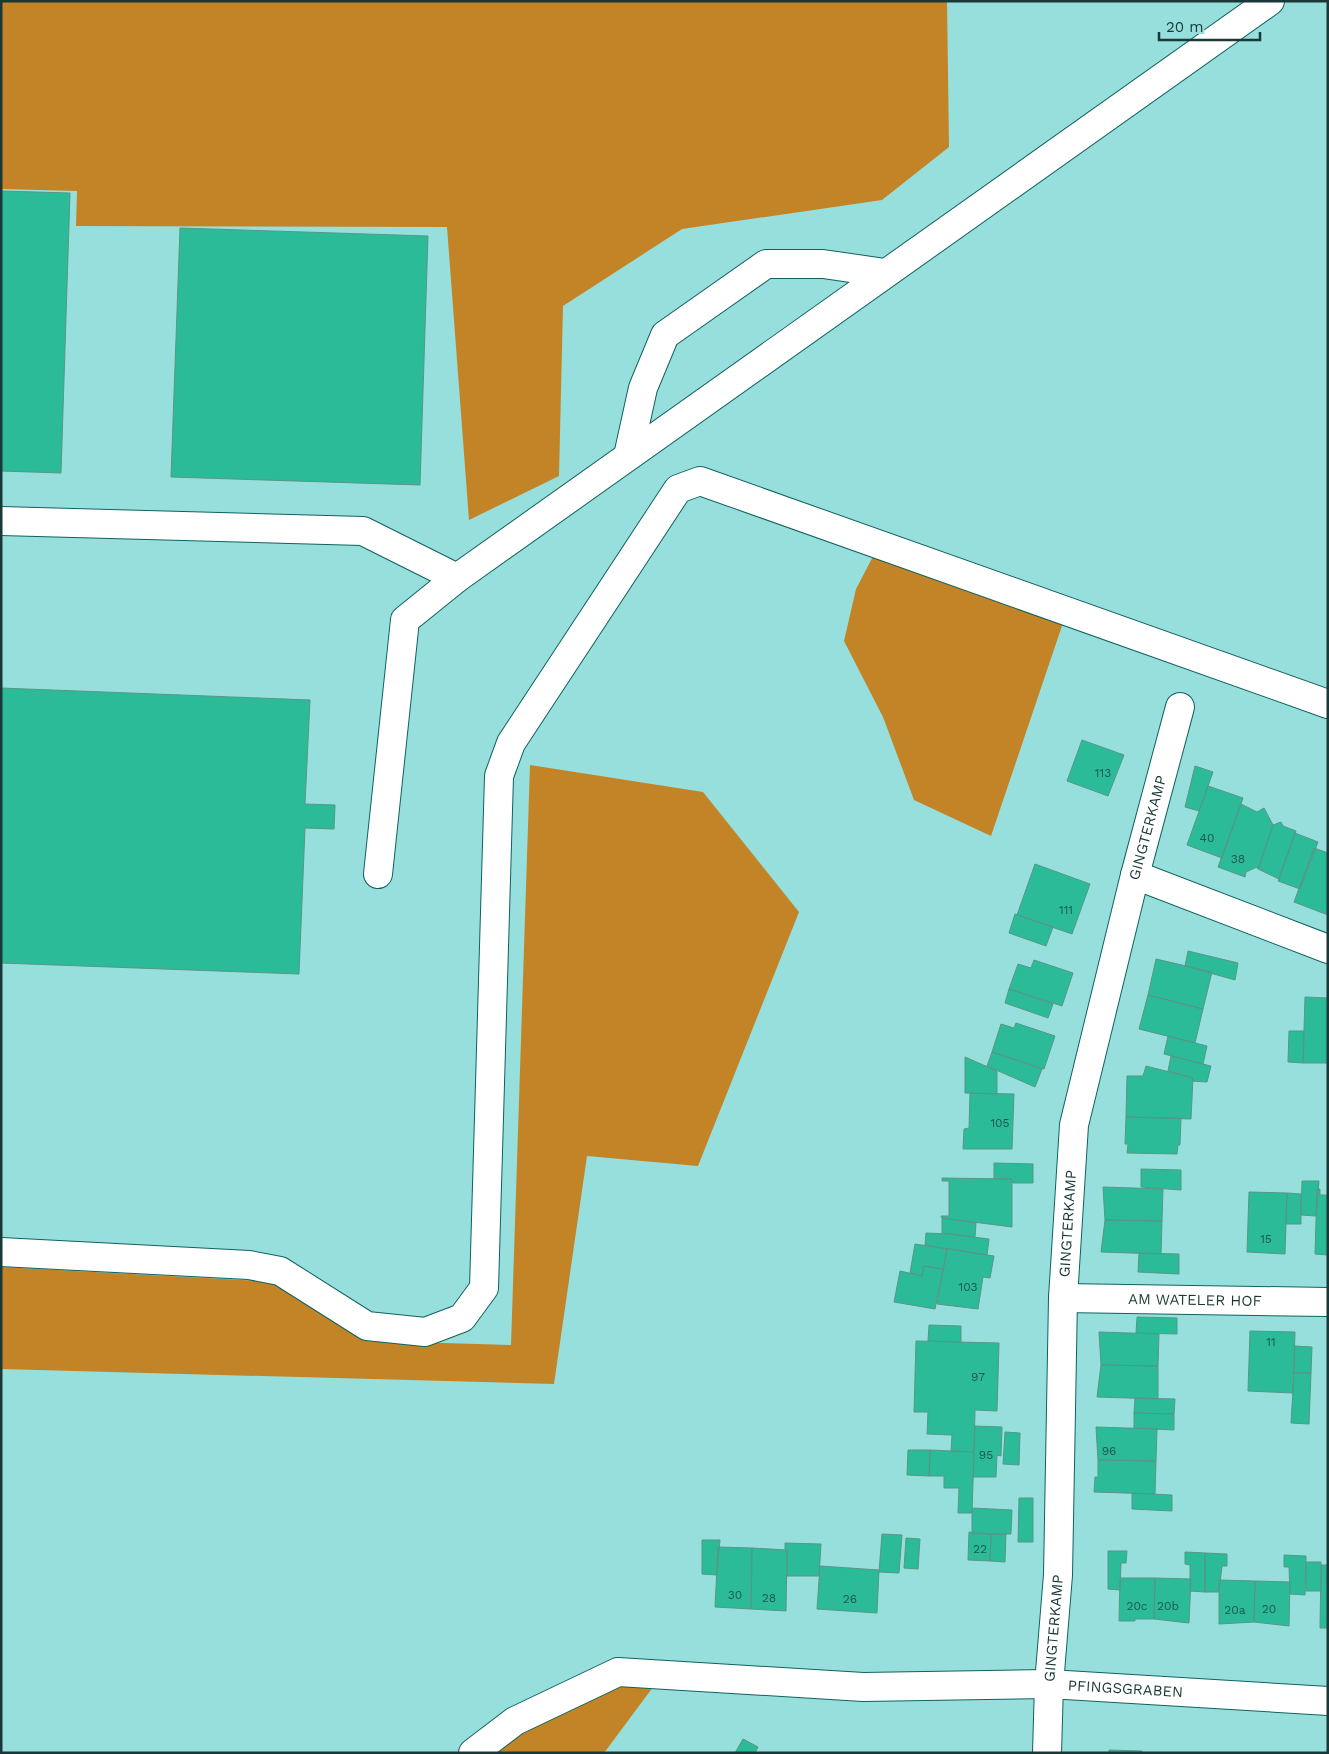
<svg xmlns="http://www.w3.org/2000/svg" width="1329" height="1754" font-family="'Work Sans',sans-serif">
<rect width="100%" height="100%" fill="#97dfdc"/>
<path fill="#c28427" d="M1,1H947L949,147L882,200L682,229L563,306L559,476L469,520L447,227L76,226L77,191L1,189Z
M879,545L1066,614L991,836L914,800L883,717L844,641L856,589Z
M530,765L703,792L799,912L698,1166L587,1156L554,1384L1,1369V1267L278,1282L378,1341L511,1345Z
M618,1672L662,1675L604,1753H473Z"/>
<path fill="#2bbb99" stroke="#579784" d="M1,191L70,193L61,473L1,471Z
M180,228L428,236L420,485L171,477Z
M1,688L310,700L305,804L335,805L334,829L305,828L299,974L1,963Z
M1082,740L1124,755L1108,796L1067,781Z
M1195,766L1213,772L1199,811L1185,807Z
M1208,786L1243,798L1222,858L1187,845Z
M1241,804L1257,812L1264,808L1273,825L1258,869L1257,867L1246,872L1245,877L1218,867Z
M1281,822L1283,826L1296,831L1279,879L1258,869L1273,825Z
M1295,833L1318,842L1300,889L1278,881Z
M1314,848L1328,853V915L1294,902Z
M1035,864L1090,884L1072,934L1017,915Z
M1015,914L1053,927L1046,946L1009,933Z
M1188,951L1238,963L1235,980L1185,966Z
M1156,959L1212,972L1203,1009L1148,995Z
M1034,960L1073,973L1062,1006L1009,989L1018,964L1031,968Z
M1009,989L1053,1004L1048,1018L1005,1003Z
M1148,995L1203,1009L1195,1043L1139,1029Z
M1305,997L1328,998V1063H1303Z
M1016,1023L1055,1036L1044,1069L992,1052L1001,1024L1014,1028Z
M1289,1031H1304L1303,1063L1288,1062Z
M1168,1036L1207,1046L1203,1064L1164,1054Z
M992,1052L1042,1069L1035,1087L987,1066Z
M1171,1056L1211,1066L1207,1082L1192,1081L1193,1078L1168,1071Z
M965,1057L997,1071V1094L965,1093Z
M1146,1066L1193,1078L1191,1119L1126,1117L1127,1076H1143Z
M970,1093L1014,1094L1012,1149H963L964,1129L969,1128Z
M1126,1117L1181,1118L1180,1145H1178L1177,1154L1127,1153L1128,1144H1125Z
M994,1163L1033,1164V1183H1013L1012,1179H994Z
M1141,1169L1181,1170V1190L1141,1187Z
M942,1178L1012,1179V1227L942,1218L941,1216H949V1181H942Z
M1302,1181H1319L1316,1216L1301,1215Z
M1103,1187L1163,1189L1162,1221L1105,1220Z
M1317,1189H1320V1195H1328V1255L1315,1254Z
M1249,1192L1287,1193L1285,1254L1247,1252Z
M1287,1193L1301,1194V1224H1286Z
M942,1218L976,1223L975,1237L942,1233Z
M1105,1220L1162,1221L1161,1254L1101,1252Z
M926,1233L949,1234L989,1239L987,1255L925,1245Z
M915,1244L947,1249L943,1269L924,1266L922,1276L910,1273Z
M947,1249L994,1256L990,1278L983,1277L978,1309L937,1304Z
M1139,1253L1179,1254V1274L1138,1272Z
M924,1266L943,1269L935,1309L894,1302L900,1271L922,1276Z
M1137,1317L1177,1318V1334L1136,1333Z
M929,1325L961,1326V1342L928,1341Z
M1250,1331L1295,1332L1293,1393L1248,1391Z
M1099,1332L1159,1334L1158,1366L1101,1365Z
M916,1341L999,1343L997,1411L975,1410L974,1452L951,1451L952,1435L927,1434L928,1412H914Z
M1295,1346L1312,1347L1311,1373H1294Z
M1101,1365L1158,1366V1399L1097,1397Z
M1294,1373H1311L1309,1424L1291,1423Z
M1135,1398L1175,1399L1174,1414L1134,1413Z
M1134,1413L1174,1414V1430L1134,1428Z
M975,1426L1002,1427L1001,1456L997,1455L996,1477H973Z
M1096,1427L1157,1429L1156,1461L1098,1460Z
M1005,1432L1020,1433L1019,1465L1003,1464Z
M908,1450H930L929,1476L907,1475Z
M930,1450L974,1452L972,1513H958L959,1488H944V1476H929Z
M1098,1460L1156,1461L1155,1494L1094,1492L1095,1477H1098Z
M1132,1493L1172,1495V1511L1132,1509Z
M1019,1498H1033V1542H1018Z
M972,1508L1012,1510L1011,1534H972Z
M969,1532L991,1534L990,1561L968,1560Z
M882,1534L902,1535L899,1573L879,1572Z
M991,1534H1006L1005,1562L990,1561Z
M906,1538L920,1539L918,1569L904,1568Z
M702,1540H720L717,1575L702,1574Z
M785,1543L821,1544L819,1576H787V1550L785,1549Z
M718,1547L752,1548L751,1609L715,1607Z
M752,1548L787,1550L786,1611L751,1609Z
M1108,1551H1127L1126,1563H1121L1120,1590L1108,1589Z
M1185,1552L1205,1553V1592L1190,1591V1565L1185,1564Z
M1205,1553L1227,1554V1566H1222L1219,1592H1205Z
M1284,1555L1306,1556L1305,1595L1290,1594L1289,1567H1284Z
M1306,1562H1321V1591H1306Z
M1321,1565H1328V1628H1320Z
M820,1566L879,1570L877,1613L817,1609Z
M1120,1578H1155L1154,1619H1135V1621H1119Z
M1155,1578L1191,1579L1189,1623L1154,1619Z
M1219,1580L1255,1581L1254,1622L1219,1624Z
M1255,1581L1290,1582L1289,1626L1254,1622Z
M743,1739L758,1747L755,1753H735Z
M1109,1750L1142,1751V1753H1109Z"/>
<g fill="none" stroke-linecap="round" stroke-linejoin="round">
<defs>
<g id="minor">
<path d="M628,456L643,388L665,335L766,264H823L885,273"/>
<path d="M1,521L363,531L457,578L1270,1"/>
<path d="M378,874L405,620L457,578"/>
<path d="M1135,875L1328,949"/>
<path d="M1,1252L249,1265L280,1271L367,1326L425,1332L462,1318L484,1288L499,776L511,743L678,489L700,481L1328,704"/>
<path id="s1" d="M1063,1298L1328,1302"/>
<path id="s2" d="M473,1753L515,1721L618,1672L863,1687L1049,1684L1328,1701"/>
<path id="s3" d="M1047,1753L1049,1684L1058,1575L1063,1298L1074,1125L1135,875L1180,707"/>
</g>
</defs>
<use href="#minor" stroke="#10625f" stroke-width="30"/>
<use href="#minor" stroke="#fff" stroke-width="28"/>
</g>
<g text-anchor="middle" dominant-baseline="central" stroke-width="5" stroke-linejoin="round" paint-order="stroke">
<g font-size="12" fill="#1e5950">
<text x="1103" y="773">113</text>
<text x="1207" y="838">40</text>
<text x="1238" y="859">38</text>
<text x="1066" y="910">111</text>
<text x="1000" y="1123">105</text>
<text x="1266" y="1239">15</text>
<text x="968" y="1287">103</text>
<text x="1271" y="1342">11</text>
<text x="978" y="1377">97</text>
<text x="1109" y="1451">96</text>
<text x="986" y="1455">95</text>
<text x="980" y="1549">22</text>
<text x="735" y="1595">30</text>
<text x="769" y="1598">28</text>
<text x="850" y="1599">26</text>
<text x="1137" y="1606">20c</text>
<text x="1168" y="1606">20b</text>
<text x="1269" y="1609">20</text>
<text x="1235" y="1610">20a</text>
</g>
<g font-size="15" fill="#1a3837" stroke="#97dfdc">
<text stroke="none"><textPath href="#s3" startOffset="935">GINGTERKAMP</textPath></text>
<text stroke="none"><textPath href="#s3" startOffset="530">GINGTERKAMP</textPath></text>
<text stroke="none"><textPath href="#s1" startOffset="132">AM WATELER HOF</textPath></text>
<text stroke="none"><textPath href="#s3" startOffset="125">GINGTERKAMP</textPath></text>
<text stroke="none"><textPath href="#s2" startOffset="675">PFINGSGRABEN</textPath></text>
</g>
</g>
<rect width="1329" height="1754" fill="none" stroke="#1a3837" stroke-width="5"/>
<path d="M1159 32v8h101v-8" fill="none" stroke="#1a3837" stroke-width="2.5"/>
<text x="1166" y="32" font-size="15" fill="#1a3837" stroke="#97dfdc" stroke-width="4" paint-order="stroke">20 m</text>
</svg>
